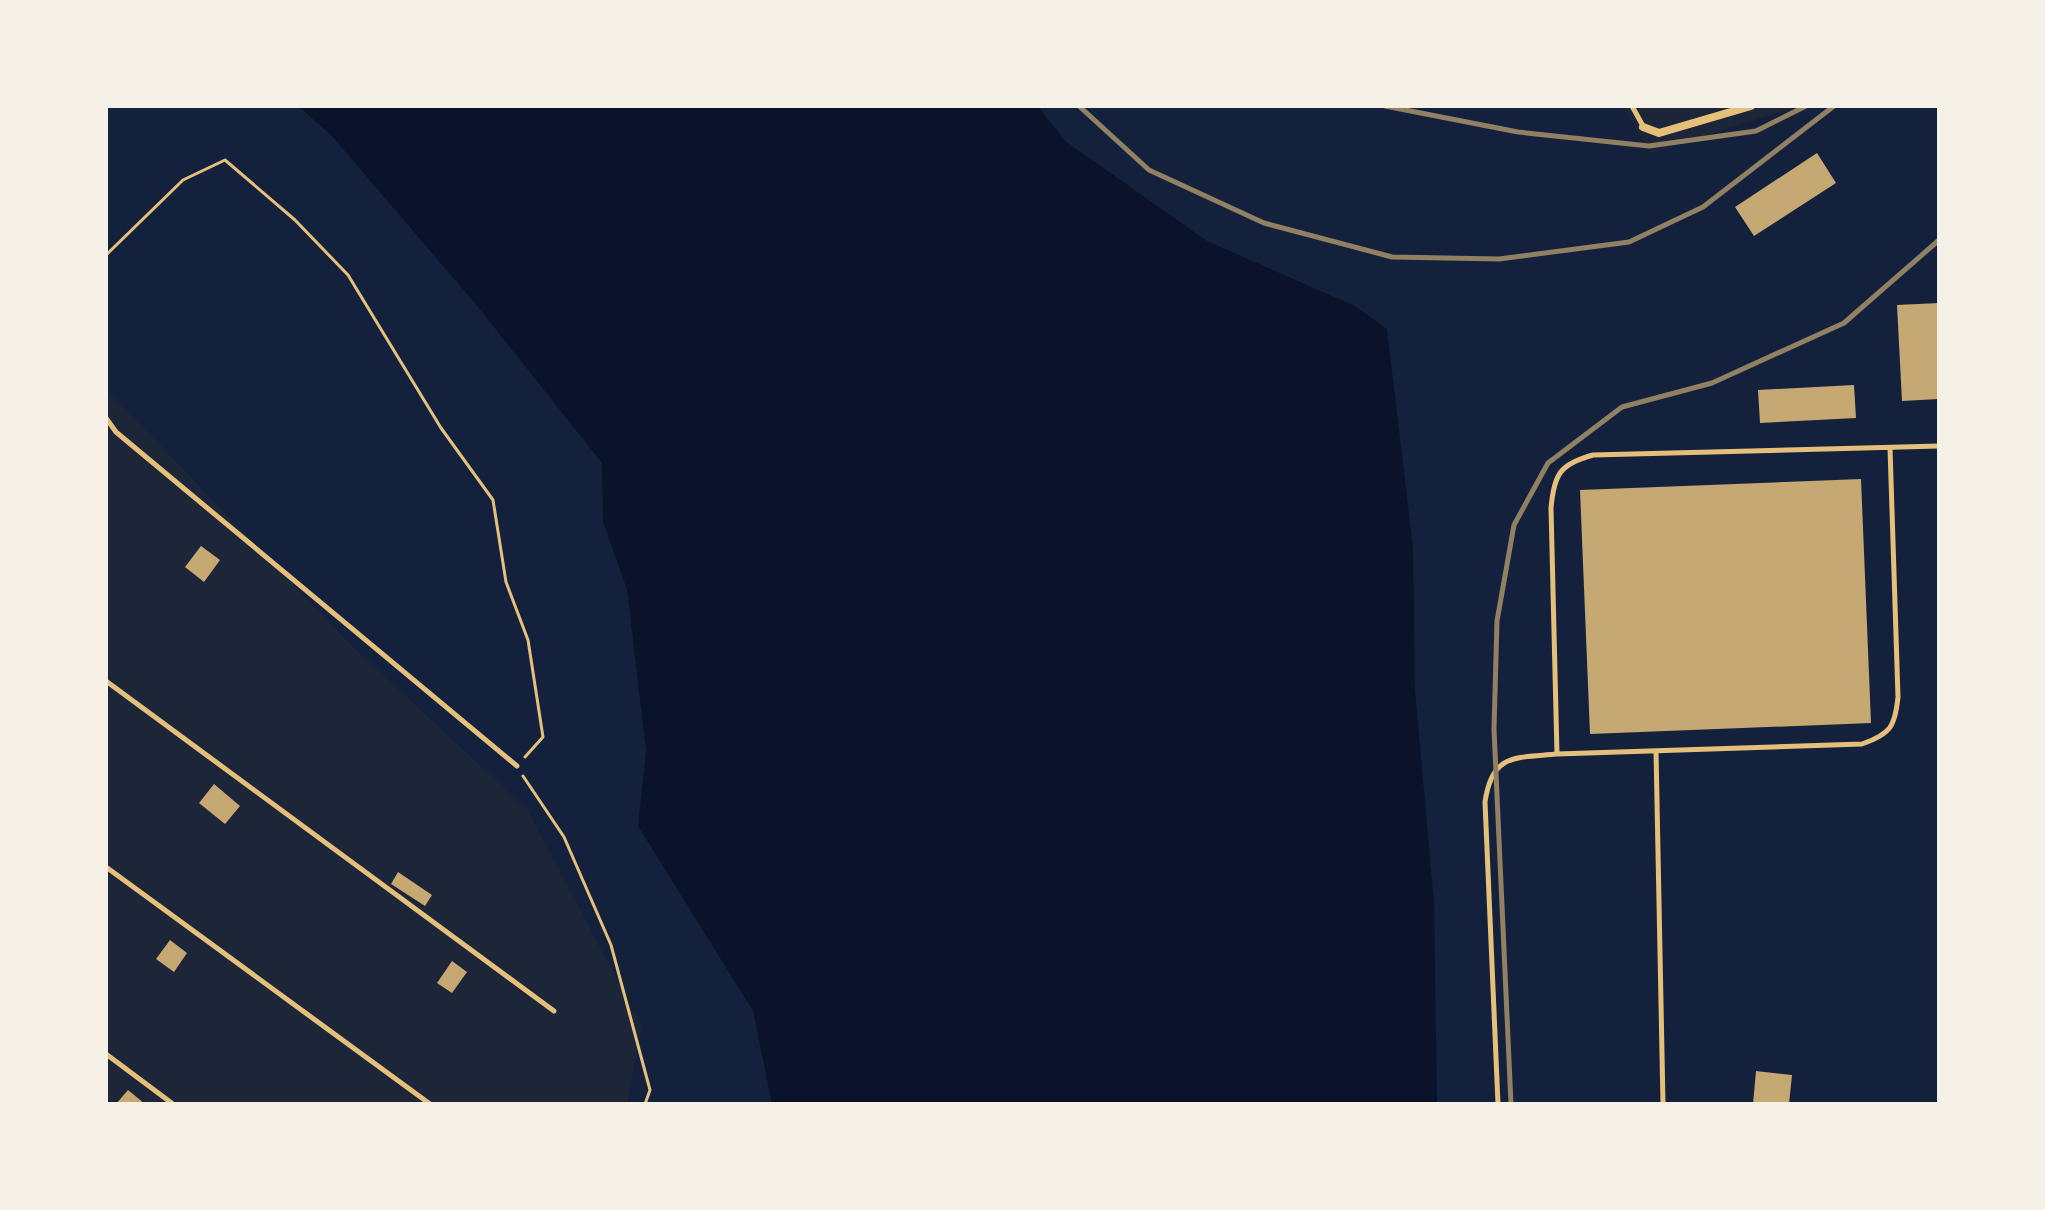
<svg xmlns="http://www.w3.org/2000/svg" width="2045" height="1210" font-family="'Work Sans',sans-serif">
<rect width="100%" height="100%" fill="#14213d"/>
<path fill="#1d2539" d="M1623,106H1799L1650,153Z
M106,388L352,646L527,809L642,1027L627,1104H106Z"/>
<path fill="#0b132b" d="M298,106H1038L1065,141L1207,241L1355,306L1387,329L1413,547L1415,690L1434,902L1437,1104H772L753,1011L638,826L646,751L627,589L603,522L602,463L474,302L331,135Z"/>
<path fill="#c6a872" d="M1817,153L1836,183L1754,236L1735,207Z
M1939,303V399L1902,401L1897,305Z
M1854,385L1856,418L1760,423L1758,390Z
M1861,479L1871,723L1590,734L1580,490Z
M201,546L220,560L204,582L185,567Z
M214,784L240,806L225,824L199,803Z
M398,872L432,895L425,906L391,884Z
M170,940L187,953L174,972L156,959Z
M452,961L467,972L452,993L437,983Z
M1756,1071L1792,1075L1789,1104H1753Z
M128,1090L145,1104H116Z"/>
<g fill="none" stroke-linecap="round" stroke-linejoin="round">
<path stroke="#e5c07b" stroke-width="3" d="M106,255L183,180L225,160L295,220L348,275L441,428L493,500L506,582L528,640L543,737L525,757
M523,776L564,837L611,945L650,1090L645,1104"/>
<path stroke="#e5c07b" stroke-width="5" d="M1632,106L1643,126
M106,418L116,432L517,766
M106,681L554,1011
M1656,751L1663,1104
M1557,754L1551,508C1554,474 1560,464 1593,455L1939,446
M106,867L430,1104
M106,1054L173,1104
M1498,1104L1485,802C1492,753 1515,758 1557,754L1862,744C1891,734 1895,726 1898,697L1890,448"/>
<path stroke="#e5c07b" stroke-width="8" d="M1643,127L1659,133L1751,106"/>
<path stroke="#918062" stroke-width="5" d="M1079,106L1149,170L1264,223L1392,257L1499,259L1629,242L1703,207L1834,106
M1385,106L1518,132L1649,146L1756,131L1806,106
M1511,1104L1494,729L1497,621L1514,525L1548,463L1622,407L1712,383L1844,323L1939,240"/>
</g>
<rect width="2045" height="1210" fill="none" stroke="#f6f1e7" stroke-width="216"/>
</svg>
